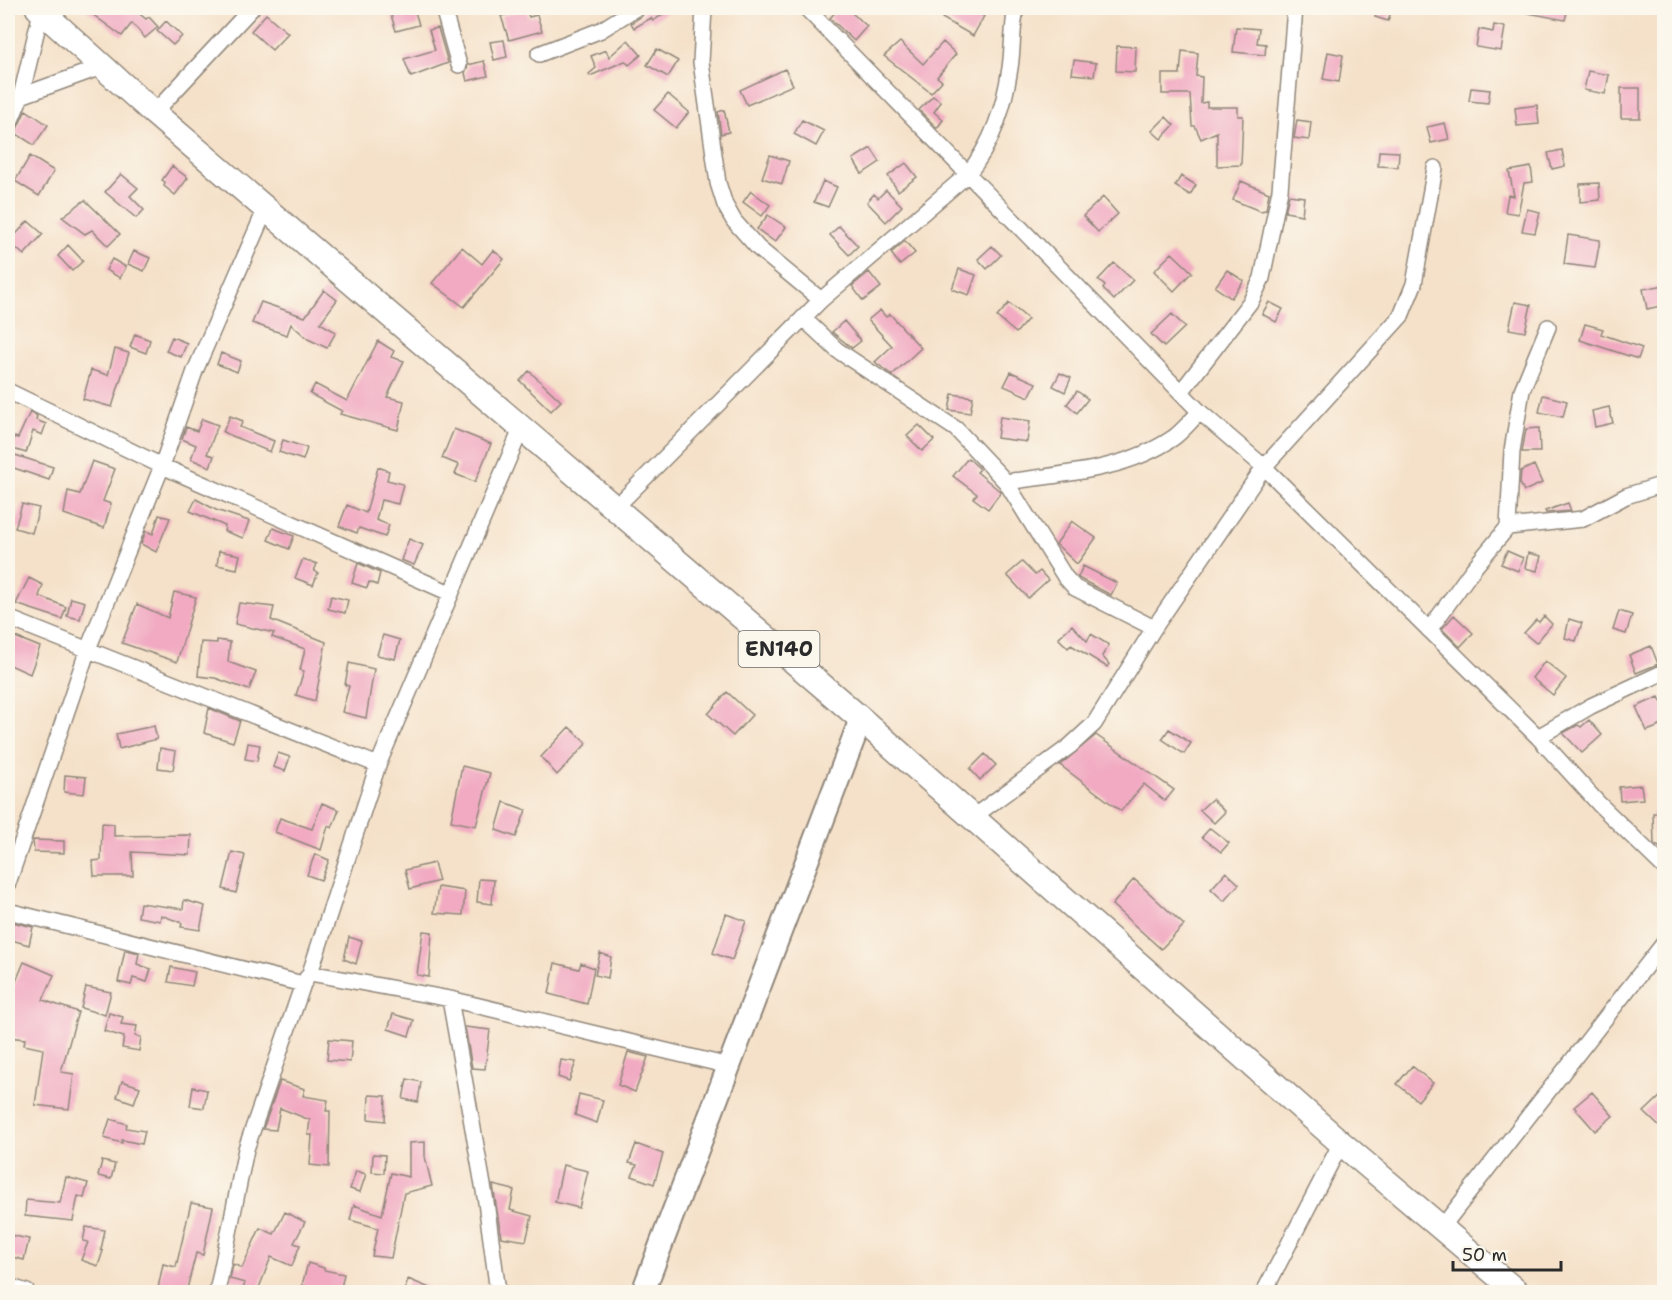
<svg xmlns="http://www.w3.org/2000/svg" width="1672" height="1300" font-family="'Shantell Sans',sans-serif">
<rect width="100%" height="100%" fill="#fbf7ec"/>
<filter id="ink" filterUnits="userSpaceOnUse"><feTurbulence type="fractalNoise" baseFrequency=".0167" numOctaves="2"/><feDisplacementMap in="SourceGraphic" scale="12" xChannelSelector="R" yChannelSelector="G"/><feConvolveMatrix kernelMatrix="1 2 1 2 8 2 1 2 1" color-interpolation-filters="sRGB"/></filter>
<filter id="wash" filterUnits="userSpaceOnUse"><feTurbulence type="fractalNoise" baseFrequency=".008" numOctaves="4" result="noise"/><feDisplacementMap in="SourceGraphic" scale="24" xChannelSelector="R" yChannelSelector="G"/><feGaussianBlur stdDeviation="1.35" result="paint"/><feColorMatrix in="noise" values="0 0 0 0 0 0 0 0 0 0 0 0 0 0 0 0 0 1.4 0 .05"/><feComposite in="paint" operator="in"/></filter>
<g filter="url(#wash)">
<rect width="100%" height="100%" fill="#f5e1c9"/>
<g id="blocks">
<path fill="#f1aac2" d="M84,8H132L146,19L149,17L158,27L145,38L132,23L122,36Z
M414,8L419,25L396,31L391,15Z
M646,8H673L653,21L651,18L634,28L631,23L642,16Z
M839,8H846L867,26L854,41L830,18Z
M948,8H968L984,16L973,36L942,18Z
M1379,8H1392L1388,21L1375,17Z
M1529,8H1568L1565,20L1528,13Z
M526,9L529,17L537,15L542,31L509,40L501,16Z
M266,14L288,33L272,50L251,31Z
M166,21L182,36L173,45L157,31Z
M1494,25L1505,27L1501,51L1476,47L1479,29L1493,32Z
M1236,27L1259,29L1257,43L1266,44L1265,55L1233,52Z
M438,28L448,63L411,77L404,59L435,50L429,30Z
M504,40L507,57L494,60L490,42Z
M628,40L641,55L629,65L625,61L590,76L589,74L596,68L591,56L606,50L609,57Z
M900,42L923,64L943,42L956,54L937,77L942,81L931,93L884,56Z
M1117,46L1136,47L1135,72L1116,71Z
M657,49L678,61L668,77L647,65Z
M1182,51L1198,53L1196,76L1202,77L1201,103L1207,102V107H1238V116H1243L1241,165L1217,166V132L1201,139L1195,126H1192L1190,94H1162V74H1180Z
M1328,52L1343,55L1339,82L1323,79Z
M1074,60L1096,63L1094,76L1072,74Z
M484,61L488,76L467,81L465,73L468,65Z
M785,69L793,85L747,105L740,90Z
M1588,71L1609,75L1605,94L1584,90Z
M1471,88L1490,90L1488,103L1469,101Z
M1621,88H1640V118H1621Z
M668,94L689,112L676,128L654,110Z
M933,96L941,102L934,112L943,120L937,128L919,110Z
M1537,105L1539,124L1517,126L1515,108Z
M26,110L48,125L34,145L15,133Z
M724,110L729,132L721,134L718,112Z
M1166,117L1174,125L1161,139L1152,131Z
M802,120L824,131L816,146L794,134Z
M1297,120L1311,122L1309,140L1294,138Z
M1445,123L1449,139L1431,143L1427,127Z
M871,148L880,162L862,174L853,159Z
M1562,150L1565,166L1552,169L1548,153Z
M1379,151L1399,152L1398,167L1378,166Z
M770,155L789,161L782,184L762,178Z
M30,156L54,171L39,196L15,181Z
M906,163L917,177L898,191L888,176Z
M172,166L188,178L175,195L164,186L165,182L162,180Z
M1531,167L1533,182L1524,183L1518,214L1505,212L1508,195L1514,196L1509,171Z
M121,174L138,188L130,196L144,210L136,218L105,192Z
M1181,176L1196,185L1190,195L1175,186Z
M823,181L837,187L828,207L814,202Z
M1241,181L1269,193L1266,210L1260,211L1233,200Z
M1599,183L1600,200L1580,202V184Z
M886,190L902,206L886,222L867,202L874,194L878,198Z
M751,191L770,205L762,216L743,202Z
M1289,195L1304,197L1302,215L1285,212Z
M1103,197L1118,214L1098,232L1083,216Z
M85,200L120,234L108,246L92,230L85,234L62,217Z
M1527,209L1540,212L1535,233L1522,231Z
M768,215L786,227L775,242L757,229Z
M28,221L43,234L24,255L9,242Z
M839,226L858,246L849,255L830,235Z
M1568,235L1600,240L1595,268L1564,264Z
M905,241L915,253L900,265L891,253Z
M68,245L83,261L72,271L58,256Z
M992,246L1001,255L987,269L978,259Z
M462,247L482,264L493,250L504,259L464,307L432,283Z
M134,251L150,258L144,271L128,264Z
M1172,253L1192,272L1174,291L1154,271Z
M112,259L126,267L120,278L106,270Z
M1114,263L1133,280L1114,300L1103,289L1105,286L1098,280Z
M959,269L976,275L969,295L952,289Z
M1227,270L1244,281L1231,298L1215,287Z
M869,272L881,287L863,301L852,286Z
M1665,285V305L1647,309L1643,289Z
M324,290L337,300L320,323L336,332L327,348L308,339L291,324L287,335L252,323L261,302L305,317Z
M1269,302L1283,309L1276,322L1262,314Z
M1515,302L1531,305L1525,332L1509,329Z
M1009,303L1028,319L1016,333L997,317Z
M880,310L886,317L890,314L921,348L892,375L875,362L892,346L868,320Z
M1172,314L1185,327L1164,347L1151,334Z
M844,321L861,341L852,348L832,332Z
M1585,324L1603,329L1601,334L1642,348L1638,359L1580,340Z
M135,334L150,340L146,353L130,347Z
M172,337L187,343L181,357L166,351Z
M378,341L394,351L391,357L404,361L387,397L404,401L398,430L340,414L342,411L310,394L315,384L347,401Z
M115,349L129,353L112,407L83,399L91,370L108,375Z
M221,353L241,361L237,372L217,364Z
M529,371L561,401L551,411L520,381Z
M1011,372L1036,383L1029,397L1004,386Z
M1060,373L1071,378L1065,392L1053,386Z
M1077,391L1088,399L1077,413L1067,404Z
M952,394L973,397L970,413L949,410Z
M1543,395L1567,401L1563,417L1539,412Z
M1609,407L1613,423L1595,427L1592,411Z
M30,412L37,416L36,420L46,424L42,435L33,431L26,453L10,448L14,437L18,438Z
M230,416L243,421L240,427L274,441L270,452L223,432Z
M1000,417L1030,421L1027,442L997,438Z
M202,419L218,425L207,454L214,456L210,467L191,459L196,445L182,439L186,427L197,431Z
M919,425L934,440L922,451L907,436Z
M1539,428L1540,452H1522L1526,429Z
M454,429L491,444L475,482L455,474L459,465L442,458Z
M283,440L307,448L303,460L279,452Z
M15,455L53,467L49,480L11,467Z
M968,458L980,469L977,472L1001,492L988,509L973,498L977,494L953,476Z
M92,461L115,469L103,501L111,504L104,528L64,514L68,491L80,494Z
M1534,465L1542,483L1524,491L1520,483L1521,471Z
M378,467L389,471L387,480L403,484L398,504L381,500L376,520L389,525L385,537L359,528L357,533L339,526L347,505L366,513Z
M196,499L216,510L249,521L243,538L224,531L225,526L190,511Z
M1568,503L1571,511L1546,513L1545,511Z
M22,504L39,508L32,533L15,528Z
M159,515L170,518L156,552L141,544L146,531L153,534Z
M1072,521L1096,538L1077,564L1056,544Z
M273,528L294,536L289,549L268,540Z
M409,539L423,545L414,565L401,560Z
M219,551L240,555L237,569L217,565Z
M1507,551L1523,558L1518,571L1501,564Z
M1528,553L1541,556L1537,571L1525,568Z
M303,559L317,564L314,571L318,573L313,585L295,578Z
M1022,562L1035,575L1040,571L1048,580L1028,598L1007,575Z
M358,563L380,573L377,585L369,582L367,588L352,583Z
M1083,566L1117,583L1111,595L1080,579L1078,577Z
M29,578L43,585L39,596L66,607L62,619L16,604Z
M174,592L196,597L177,662L122,643L137,604L168,618Z
M331,596L348,600L345,613L328,609Z
M71,598L85,602L80,619L67,616Z
M239,603L274,607L271,620L326,642L315,701L296,695L304,671L300,670L305,649L272,637L274,633L235,624Z
M1619,611L1632,615L1626,634L1613,630Z
M1454,615L1473,633L1460,647L1442,629Z
M1544,616L1552,624L1536,643L1524,633L1536,620L1539,622Z
M1569,619L1582,623L1576,641L1565,638Z
M1072,625L1087,641L1091,634L1109,645L1102,656L1109,664L1107,667L1071,645L1068,648L1058,638Z
M8,634L40,647L30,674L8,664Z
M383,635L400,640L395,659L377,655Z
M217,640L230,642L228,662L256,672L249,690L215,678L198,676L201,642L217,643Z
M1651,646L1658,664L1636,673L1629,655Z
M1545,661L1566,678L1553,695L1532,678Z
M349,663L374,669L366,718L342,712L349,686L345,685Z
M727,692L752,715L733,736L708,714Z
M1659,697L1665,709V724L1647,731L1636,707Z
M209,708L240,721L233,742L204,733Z
M1589,720L1602,735L1582,753L1563,733L1578,725L1581,727Z
M154,726L157,739L119,749L116,734Z
M569,727L587,743L557,775L541,757Z
M1169,729L1191,743L1184,754L1162,739Z
M1096,735L1174,790L1165,801L1144,784L1121,811L1060,765Z
M248,743L260,745L257,761L245,759Z
M160,748L176,751L173,770L158,768Z
M278,753L290,757L285,771L273,767Z
M985,754L996,765L980,780L970,769Z
M462,766L490,773L476,826L451,821Z
M65,775L86,777L84,794L64,792Z
M1641,785L1643,799L1620,801L1619,787Z
M1212,799L1225,812L1214,823L1200,810Z
M504,802L526,810L516,837L496,830Z
M322,803L339,810L332,828L328,826L321,850L275,832L280,818L312,829Z
M1653,813H1665V851L1654,844Z
M102,823L114,824V836L191,835L190,855L132,852L133,876H94L93,861L101,860Z
M1210,828L1229,843L1221,852L1202,837Z
M33,840L64,841V853L34,852Z
M232,852L245,855L236,893L223,889Z
M315,854L329,860L321,880L307,875Z
M434,863L439,881L410,889L405,870Z
M1226,872L1239,884L1224,901L1211,889Z
M479,879L494,880L492,904L477,902Z
M1134,879L1184,925L1161,949L1112,905Z
M438,887L465,891L463,915L434,913Z
M184,900L205,906L200,930L181,927L182,923L161,915L160,921L138,917L140,903L183,909Z
M726,914L746,921L732,960L713,953Z
M8,921L33,927L29,945L8,939Z
M423,931L432,932L429,977L417,975Z
M349,937L362,941L356,964L344,959Z
M125,950L139,953L137,964L151,969L147,982L133,978L131,985L118,982Z
M600,953L611,957L608,978L595,975Z
M24,962L54,975L43,1000L78,1012L61,1072L74,1074L69,1109L35,1105L43,1049L24,1045L25,1039L8,1037V986H14Z
M555,963L579,969L581,963L594,968L587,1004L549,994Z
M171,967L195,972L192,986L168,982Z
M86,987L111,992L105,1015L81,1008Z
M109,1013L123,1017L121,1024L137,1026L135,1036L141,1037L139,1051L122,1048L124,1037L104,1031Z
M393,1014L414,1020L409,1036L388,1029Z
M465,1027L490,1030L485,1069L472,1068Z
M329,1039L352,1041L350,1062L327,1060Z
M628,1052L648,1057L635,1092L618,1085Z
M561,1060L576,1062L569,1081L558,1077Z
M1412,1066L1433,1083L1418,1101L1397,1084Z
M407,1079L421,1082L418,1102L403,1099Z
M122,1081L140,1087L134,1103L117,1097Z
M280,1081L305,1089L303,1096L328,1100L326,1111H330L329,1167L310,1165L312,1135H308L310,1120L280,1108L276,1130L263,1129Z
M193,1087L207,1090L204,1108L190,1106Z
M1592,1092L1613,1116L1595,1131L1574,1107Z
M1665,1092V1132L1644,1112Z
M579,1094L603,1100L597,1123L575,1115Z
M369,1095L386,1096L385,1121L368,1119Z
M110,1119L127,1124L126,1128L145,1131L142,1144L122,1140V1143L104,1138Z
M425,1142V1157L432,1186L404,1193L391,1258L372,1256L378,1228L350,1220L354,1205L382,1215L391,1173L409,1177V1143Z
M636,1144L663,1154L654,1184L632,1176L637,1165L629,1163Z
M373,1154L385,1155L384,1173L372,1172Z
M102,1161L115,1164L111,1179L98,1176Z
M563,1165L588,1171L579,1208L555,1202Z
M356,1171L366,1174L360,1192L350,1189Z
M66,1177L88,1183L84,1198L78,1196L73,1221L25,1216L26,1200L60,1203Z
M493,1185L514,1190L510,1210L532,1216L526,1241L501,1237Z
M191,1203L213,1207L203,1255L196,1253L186,1293H157L163,1264L176,1267Z
M285,1212L305,1222L294,1243L300,1245L292,1266L271,1257L257,1293H242L245,1283L230,1279L233,1264L242,1268L260,1228L274,1234Z
M86,1227L105,1230L101,1250L103,1251L98,1266L81,1260L88,1242L83,1241Z
M10,1235L29,1239L24,1260L8,1256Z
M308,1263L324,1268V1270L344,1274L340,1293H328L302,1285Z
M408,1279L439,1292V1293H404Z"/>
</g>
</g>
<g filter="url(#ink)">
<use href="#blocks" fill-opacity="0" stroke="#90867a" stroke-width="1.5"/>
<g fill="none" stroke-linecap="round" stroke-linejoin="round">
<defs>
<path id="street" d="M443,8L459,65
M704,8L701,62L718,183L725,205L734,221L758,248L821,300
M806,8L1200,412L1264,467L1538,737L1599,804L1664,867
M539,54L601,30L636,8
M21,96L104,66
M154,113L252,8
M8,127L21,96L42,8
M803,318L837,350L956,429L1006,482L1065,577L1075,588L1154,628
M8,391L162,466L450,593
M1181,392L1251,301L1262,278L1280,190L1295,8
M1006,482C1061,474 1125,471 1173,438C1183,431 1191,420 1200,412
M615,508L821,300L967,175C993,143 1004,108 1010,68C1013,48 1012,27 1016,8
M1508,527L1512,451L1522,390L1548,327
M8,618L378,765
M1429,630L1473,569L1508,527L1583,519L1626,496L1664,484
M1538,737L1591,706L1664,672
M973,817L1070,746L1094,724L1154,628L1264,467L1401,316L1414,284L1435,168
M8,883L88,649L162,466L195,371L266,208
M8,911L303,984
M310,973L450,999L729,1066
M450,999L486,1202L498,1292
M1442,1227L1664,943
M8,1286L27,1292
M217,1292L246,1149L303,984L310,973L378,765L522,427
M1264,1292L1341,1143"/>
<path id="secondary" d="M643,1292L861,719"/>
<path id="primary" d="M38,8L154,113L861,719L1341,1143L1517,1292"/>
</defs>
<use href="#street" stroke="#90867a" stroke-width="18"/>
<use href="#secondary" stroke="#90867a" stroke-width="26"/>
<use href="#primary" stroke="#90867a" stroke-width="27"/>
<use href="#street" stroke="#fff" stroke-width="15"/>
<use href="#secondary" stroke="#fff" stroke-width="22"/>
<use href="#primary" stroke="#fff" stroke-width="24"/>
</g>
</g>
<g text-anchor="middle" dominant-baseline="central" stroke-width="5" stroke-linejoin="round" paint-order="stroke">
<rect fill="#fbf7ec" stroke="#696865" stroke-width="1.5" x="738.5" y="631" width="81" height="36" rx="4.5"/>
<g font-size="21" font-weight="bold" fill="#2b2b2b">
<text x="779" y="649">EN140</text>
</g>
</g>
<rect width="1672" height="1300" fill="none" stroke="#fbf7ec" stroke-width="30"/>
<path d="M1453 1261v9h108v-9" fill="none" stroke="#2b2b2b" stroke-width="3"/>
<text x="1462" y="1261" font-size="18" fill="#2b2b2b" stroke="#fbf7ec" stroke-width="4.5" paint-order="stroke">50 m</text>
</svg>
